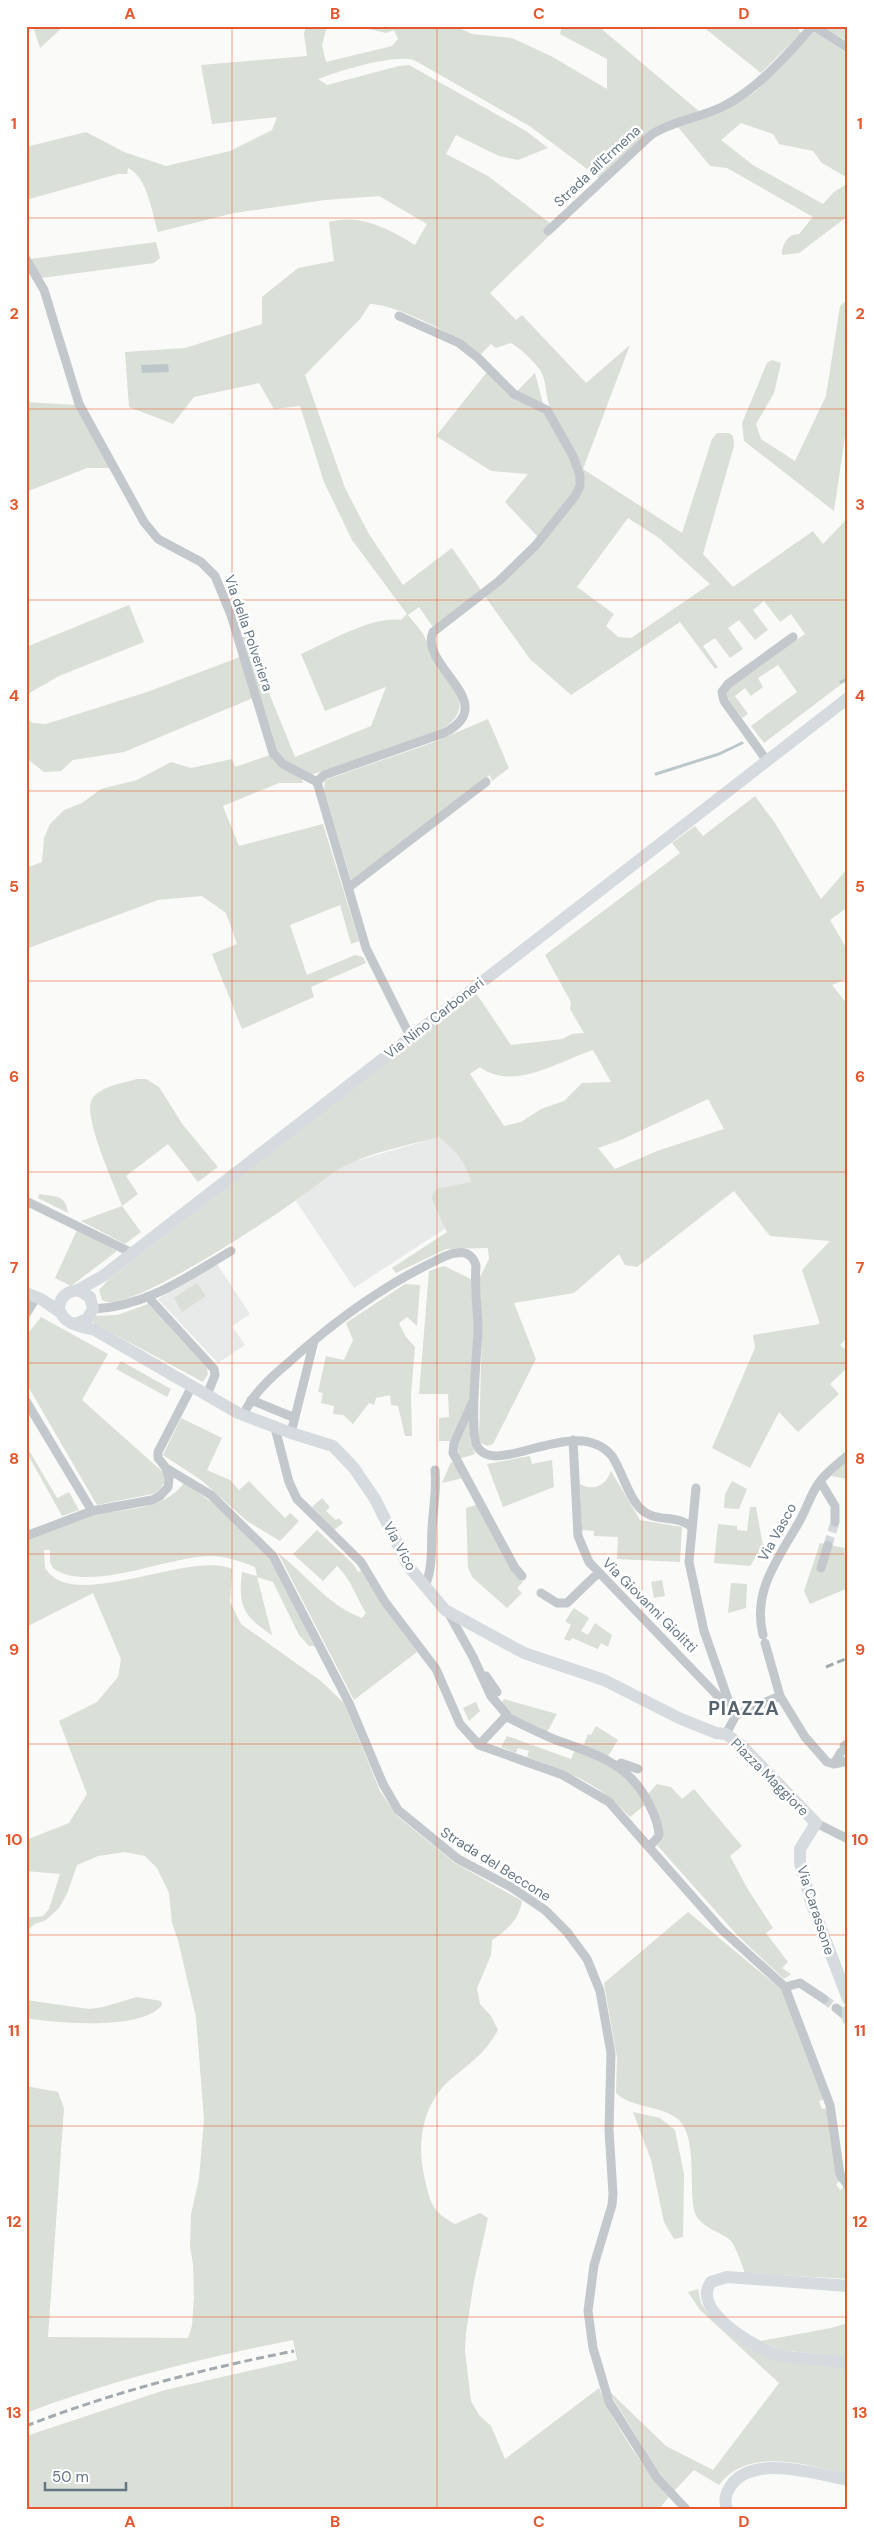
<svg xmlns="http://www.w3.org/2000/svg" width="874" height="2535" font-family="'DM Sans',sans-serif">
<rect width="100%" height="100%" fill="#fafaf8"/>
<path fill="#e8e9e9" d="M439,1137L458,1154L467,1166L471,1182L431,1199L446,1228L354,1288L296,1201L325,1177L352,1162Z
M217,1264L250,1314L232,1326L245,1345L218,1363L158,1299Z"/>
<path fill="#dadfd7" fill-rule="evenodd" d="M33,26H64L40,48Z
M306,26H327L322,45L326,62L392,46L398,39L394,30L386,33L356,26H455L472,34L512,38L551,56L607,89V59L560,34L562,26H598L700,112L666,123L599,178L531,127L414,60C393,54 339,71 318,79L327,85L399,66L409,65L526,131L548,148L518,160L499,156L456,135L446,154L488,176L550,223L548,226L549,236L490,293L516,320L522,315L586,383L630,345L583,469L682,533L712,439L717,433H729L733,436L734,446L703,554L733,587L813,531L823,544L846,520L848,522V595L846,596L848,600V679L764,743L751,726L797,692L778,665L758,678L763,687L751,696L745,688L735,696L748,714L742,718L728,699L727,693L730,687L805,634L791,614L780,622L764,601L753,610L768,630L755,640L739,620L728,628L743,649L730,658L715,638L703,646L718,667L715,669L680,622L571,695L530,659L484,595L583,489C588,459 561,433 550,407C545,396 547,380 540,370C533,360 521,349 511,343L496,348L491,344L480,355C461,337 396,304 370,304L361,318L305,375L345,488L369,534L403,585L452,548L481,590L433,627L419,607L408,615C413,622 423,631 426,640C429,646 427,652 432,658C449,683 480,708 440,730L311,775L285,761L276,751L241,638L246,636L295,757L371,726L386,687L325,711L301,654C329,642 371,616 401,620L407,614L352,540L324,482L300,406L274,409L259,383L194,397L173,424L129,407L125,352L185,348L262,324V297L298,268L334,261L329,222C359,213 390,229 415,245L427,224L379,196L325,200L234,213L158,232C152,214 148,177 128,168L127,174H118L26,200V147L86,132L124,152L166,166L230,151L272,130L277,117L212,124L201,65L307,56L304,34ZM628,518L659,538L710,584L631,638L618,637L606,626L614,614L577,587Z
M702,26H801L798,29L801,33L761,73Z
M822,26H848V42L845,40Z
M815,31L848,54V178L822,163L813,151L779,144L773,134L741,123L721,140L753,165L823,204L834,192L848,183V216L799,253L782,255C782,245 787,234 799,234L813,217L727,168L710,166L678,127L721,112L755,92Z
M156,242L160,258L154,263L41,278L30,259Z
M848,299V416L834,511L744,441L742,423L767,363L772,360L781,363L774,393L756,424L761,439L795,461L826,396L840,306Z
M487,372L547,415L576,471L577,487L538,537L505,502L528,474L491,471L436,436Z
M535,373L543,404L517,391Z
M26,402L76,405L111,468H87L26,492Z
M129,605L144,642L59,676L26,695V647Z
M240,657L253,698L124,752L73,760L61,771L44,772L30,761L26,753V718L33,723L46,724L147,692Z
M488,719L509,768L492,781L490,775L351,880L324,790L325,780L432,743Z
M270,755L282,767L302,778L303,783H279L223,806L239,846L323,824L359,941L351,944L340,905L290,925L307,975L355,955L363,957L366,963L311,987L314,997L242,1029L212,954L237,944L226,913L202,896L158,900L26,949V868L42,862L44,838L50,824L64,810L82,803L101,789L137,780L171,762L191,768L232,759L235,767Z
M755,796L775,823L821,899L848,868V907L830,920L848,951V978L832,985L848,1005V1337L840,1345L848,1352V1367L830,1384L839,1394L798,1432L779,1412L750,1468L712,1448L755,1348L753,1335L820,1324L802,1270L830,1241L770,1236L734,1191L637,1267L625,1265L619,1254L574,1293L514,1303L536,1359L493,1444L487,1446L481,1443L479,1439L482,1329L479,1279L489,1259L488,1248L446,1249L396,1273L392,1268L447,1232L431,1198L436,1189L471,1182C465,1159 456,1152 439,1137C410,1145 379,1150 351,1163C329,1173 314,1188 295,1201C270,1219 124,1317 102,1300L99,1290L109,1279L476,993L511,1045L562,1039L572,1034L584,1033L570,1009L571,1002L545,955L680,853L672,843L695,826L703,836ZM593,1050L611,1082L582,1083L564,1101L541,1109L521,1122L504,1126L470,1074L480,1067C513,1092 559,1061 593,1050ZM708,1099L724,1129L657,1151L615,1169L598,1148L621,1140Z
M137,1079H146L159,1087L183,1125L218,1167L198,1182L168,1144L126,1176L138,1194L122,1206L141,1232L125,1244L81,1221L122,1206C115,1186 82,1116 92,1099C100,1086 124,1083 137,1079Z
M39,1194C55,1197 66,1194 68,1213L38,1198Z
M77,1230L117,1251L71,1286L55,1278Z
M444,1266L471,1279L474,1329L472,1393L450,1441H439V1418L449,1417L448,1394H419L429,1271Z
M197,1283L206,1296L182,1312L174,1298Z
M405,1284L420,1285L417,1326L407,1317L399,1323L406,1337L415,1347L411,1395L412,1436H405L398,1406L391,1405L390,1395L376,1398L374,1405L369,1403L353,1424L343,1415L333,1414L334,1406L321,1403L323,1393L318,1392L326,1356L344,1360L353,1340L346,1323Z
M148,1304L207,1368L208,1374L203,1382L92,1322L95,1316L117,1315Z
M41,1317L108,1354L82,1400L164,1473V1483L157,1493L97,1505L26,1383V1336Z
M121,1361L171,1389L167,1397L116,1369Z
M471,1416L470,1440L475,1454L459,1459L458,1445Z
M181,1418L222,1438L207,1470L230,1480L239,1490L249,1481L285,1518L290,1513L299,1521L280,1541L247,1521L201,1480L163,1455Z
M30,1452L57,1498L69,1492L79,1510L62,1516L27,1453Z
M530,1456L532,1464L552,1460L554,1487L503,1507L487,1464Z
M848,1460V1479L831,1476Z
M451,1462L455,1463L463,1478L442,1483Z
M611,1471L640,1520L682,1527L680,1562L617,1559L618,1537L594,1536V1531L582,1530L580,1484C594,1492 606,1485 611,1471Z
M732,1481L747,1489L739,1509L724,1508L725,1494Z
M184,1483C215,1503 249,1529 270,1560C287,1586 300,1617 314,1646H309L299,1635L273,1582L257,1577L272,1635C243,1616 238,1606 242,1572L257,1576L255,1567C240,1561 226,1556 210,1556C169,1556 87,1594 53,1568L50,1562V1550H44L45,1568C72,1614 190,1550 232,1569L230,1602L241,1624L321,1681L344,1703L380,1791L397,1816L455,1863L522,1901C519,1919 507,1931 492,1940L491,1955L477,1988L480,2004L491,2016L498,2030C486,2053 470,2063 451,2079C422,2104 416,2144 425,2180C431,2205 432,2211 455,2224L480,2213L488,2218L474,2281L466,2333L465,2351L471,2401L479,2415L491,2426L505,2459L599,2388C609,2416 648,2476 669,2497L659,2509H26V2436L165,2390L297,2360L293,2340C202,2358 113,2380 26,2413V2086L58,2092L64,2108L48,2337L188,2338L192,2326L194,2298L193,2264L190,2247L191,2214L199,2179L204,2119L196,2017L178,1940L172,1923L169,1893L157,1868L145,1856L125,1852L98,1856L77,1865L67,1894L59,1908L46,1920L35,1924L26,1931V1918L43,1916L49,1909L60,1874L26,1871V1840L69,1823L87,1794L59,1721L97,1702L118,1677L121,1659L93,1593L26,1627V1541L31,1537C49,1530 67,1522 85,1517C118,1508 162,1513 184,1483Z
M322,1498L330,1507L326,1511L336,1520L339,1518L343,1523L334,1530L312,1507Z
M479,1504L512,1570L523,1582L517,1588L522,1593L507,1608L472,1577L468,1567L466,1508Z
M750,1507H756L763,1546L750,1566L714,1563L718,1524L737,1526V1530L747,1531Z
M317,1530L353,1564L358,1572L361,1571L381,1604L417,1652L354,1700L278,1553C306,1574 328,1606 362,1618L366,1613C356,1597 351,1579 337,1566L323,1581L293,1554Z
M820,1543L845,1548L844,1555L848,1556V1588L810,1604L804,1591Z
M662,1580L665,1596L654,1598L651,1582Z
M731,1583L747,1584L746,1608L728,1613Z
M574,1608L589,1618L581,1631L588,1635L595,1623L612,1635L608,1647L601,1643L598,1649L572,1638L570,1641L564,1639L571,1625L565,1621Z
M504,1699L557,1714L547,1732L516,1718L501,1704Z
M476,1702L480,1711L469,1721L463,1708Z
M596,1726L618,1740L608,1756L583,1747L588,1734L591,1735Z
M507,1736L571,1759L575,1750L596,1756L629,1778L646,1804L630,1817C599,1783 570,1773 527,1757L529,1751L518,1748L516,1753L501,1747Z
M657,1784L671,1787L682,1799L694,1789L742,1846L730,1856L747,1888L773,1928L766,1933L788,1962L782,1968L791,1974L784,1979L737,1935L657,1845L664,1838L647,1795Z
M688,1912L783,1991L824,2099L819,2101L822,2109L827,2108L840,2181L836,2184L840,2190L844,2187L848,2194V2279L745,2273C741,2263 737,2249 731,2241C723,2232 698,2228 694,2210C689,2186 697,2138 679,2120C662,2105 633,2109 616,2093L617,2058L604,1983Z
M137,1997L161,2001L162,2005C142,2031 56,2023 26,2018V2000L89,2009L103,2007Z
M633,2112L660,2118L675,2130L684,2174L683,2237L674,2239L664,2222L651,2160Z
M698,2289L701,2303L706,2311L742,2342L848,2367V2474C809,2466 748,2445 719,2485L694,2470L673,2492L662,2478L608,2390L666,2446L713,2470L779,2383L700,2310L688,2292Z
M848,2323V2358L782,2350L760,2341L831,2328Z"/>
<path fill="#bbc7cb" d="M168,364L169,372L142,373L141,365Z"/>
<g fill="none" stroke-linecap="round" stroke-linejoin="round">
<path stroke="#bbc7cb" stroke-width="3" d="M841,682L848,679
M656,774L719,754L742,743"/>
<path stroke="#d5d9db" stroke-width="9" stroke-dasharray="9 4.5" stroke-linecap="butt" d="M828,1545L835,1522
M824,1999L836,2008"/>
<path stroke="#c3c8cc" stroke-width="9" d="M814,26L848,48
M548,231L651,135C672,121 699,118 722,107C758,89 786,56 813,26
M26,259L44,290L79,404L144,522L158,539L201,562L215,576L231,615L273,753L283,764L317,782
M767,761L724,701L722,692L728,684L793,637
M317,782L324,775L444,733C503,703 418,666 433,632L499,581L536,545L575,496L580,486V476L573,456L547,410L514,394L478,358L459,343L399,316
M317,782L366,948L410,1036
M348,888L486,782
M26,1201L132,1253
M148,1297L214,1369L215,1375L207,1395
M93,1309C146,1307 187,1277 231,1251
M26,1314L36,1298
M251,1400L295,1418
M26,1401L92,1511
M472,1403L454,1443L453,1453L515,1568L522,1576
M243,1415C253,1394 270,1378 288,1363C331,1324 383,1286 435,1261C442,1258 449,1253 457,1253C467,1251 474,1257 476,1266C474,1288 478,1310 478,1331C477,1354 469,1430 477,1446C495,1480 576,1412 612,1456C622,1471 629,1499 642,1510C656,1523 680,1514 692,1528
M275,1428L289,1482L297,1499L361,1562L385,1602L436,1669L460,1724L479,1745L563,1775L609,1802L721,1929L785,1987L830,2105L840,2174L848,2186
M291,1433L314,1341
M573,1440L578,1536L589,1562L736,1715
M166,1468L211,1495L273,1556L349,1703L383,1784L398,1810L458,1859L511,1887L545,1910L567,1932L587,1959L600,1991L611,2053L609,2130L613,2194L612,2205L594,2265L588,2311L593,2348L609,2402L657,2478L686,2509
M820,1481L835,1506V1522
M696,1488L689,1562L704,1631L730,1705
M26,1536L92,1511L152,1500L160,1496L168,1487L169,1479L166,1468L158,1458V1452L192,1386
M821,1568L828,1545
M425,1586C433,1568 431,1548 432,1529C433,1508 437,1491 435,1470
M541,1593L557,1603H567L598,1573
M448,1612L473,1657L491,1696L507,1715L479,1745
M763,1635C752,1591 778,1559 799,1522C806,1510 810,1496 818,1484C825,1473 838,1464 848,1455
M765,1643L780,1696L805,1737L827,1762L834,1764L848,1761
M486,1676L497,1692
M507,1717C523,1725 539,1733 556,1740C597,1755 630,1763 650,1806C655,1816 659,1825 659,1836L649,1847
M726,1734L736,1715L780,1696
M844,1746L848,1743
M621,1763L638,1769
M834,1764L841,1752
M816,1823L848,1839
M785,1987L800,1983L824,1999
M836,2008L847,2017"/>
<path stroke="#d6dbdf" stroke-width="12" d="M78,1290L103,1276L848,698
M26,1293L41,1299L60,1312
M75,1324L87,1319L93,1309L90,1297L78,1290C67,1291 60,1297 59,1308C63,1325 81,1326 95,1330L238,1413L291,1433L333,1446L354,1468L375,1499L409,1567L445,1610L524,1653L604,1680L679,1718L716,1733L726,1734L742,1746L816,1823L800,1849V1863L812,1905L848,1999
M848,2011V2019
M848,2286L727,2277L711,2282C690,2310 756,2349 779,2355C801,2361 825,2358 848,2363
M727,2509C724,2501 726,2493 730,2487C751,2453 816,2474 848,2480"/>
<path stroke="#a2aab0" stroke-width="3" stroke-dasharray="8 4" stroke-linecap="butt" d="M826,1667L848,1658
M26,2426C113,2392 203,2369 294,2351"/>
</g>
<path fill="none" stroke="#e4572e" stroke-width="1" stroke-opacity="0.55" d="M232,26V2509M437,26V2509M642,26V2509M26,218H848M26,409H848M26,600H848M26,791H848M26,981H848M26,1172H848M26,1363H848M26,1554H848M26,1744H848M26,1935H848M26,2126H848M26,2317H848"/>
<g text-anchor="middle" dominant-baseline="central" stroke-width="5" stroke-linejoin="round" paint-order="stroke">
<g font-size="14" fill="#657683" stroke="#fff">
<text transform="translate(597 166) rotate(-43)">Strada all'Ermena</text>
<text transform="translate(249 633) rotate(71)">Via della Polveriera</text>
<text transform="translate(434 1018) rotate(-38)">Via Nino Carboneri</text>
<text transform="translate(777 1532) rotate(-61)">Via Vasco</text>
<text transform="translate(400 1546) rotate(62)">Via Vico</text>
<text transform="translate(650 1605) rotate(45)">Via Giovanni Giolitti</text>
<text transform="translate(770 1777) rotate(45)">Piazza Maggiore</text>
<text transform="translate(496 1864) rotate(32)">Strada del Beccone</text>
<text transform="translate(816 1910) rotate(72)">Via Carassone</text>
</g>
<g font-size="19" font-weight="bold" letter-spacing="1" fill="#57646e" stroke="#fff">
<text x="744" y="1708">PIAZZA</text>
</g>
</g>
<rect width="874" height="2535" fill="none" stroke="#ffffff" stroke-width="55"/>
<path d="M45 2482v8h81v-8" fill="none" stroke="#657683" stroke-width="2.5"/>
<text x="52" y="2482" font-size="15" fill="#657683" stroke="#ffffff" stroke-width="4" paint-order="stroke">50 m</text>
<rect x="28" y="28" width="818" height="2480" fill="none" stroke="#e4572e" stroke-width="2"/>
<g font-size="16" text-anchor="middle" font-weight="bold" fill="#e4572e">
<text x="130" y="19">A</text>
<text x="335" y="19">B</text>
<text x="539" y="19">C</text>
<text x="744" y="19">D</text>
<text x="14" y="129">1</text>
<text x="860" y="129">1</text>
<text x="14" y="319">2</text>
<text x="860" y="319">2</text>
<text x="14" y="510">3</text>
<text x="860" y="510">3</text>
<text x="14" y="701">4</text>
<text x="860" y="701">4</text>
<text x="14" y="892">5</text>
<text x="860" y="892">5</text>
<text x="14" y="1082">6</text>
<text x="860" y="1082">6</text>
<text x="14" y="1273">7</text>
<text x="860" y="1273">7</text>
<text x="14" y="1464">8</text>
<text x="860" y="1464">8</text>
<text x="14" y="1655">9</text>
<text x="860" y="1655">9</text>
<text x="14" y="1845">10</text>
<text x="860" y="1845">10</text>
<text x="14" y="2036">11</text>
<text x="860" y="2036">11</text>
<text x="14" y="2227">12</text>
<text x="860" y="2227">12</text>
<text x="14" y="2418">13</text>
<text x="860" y="2418">13</text>
<text x="130" y="2527">A</text>
<text x="335" y="2527">B</text>
<text x="539" y="2527">C</text>
<text x="744" y="2527">D</text>
</g>
</svg>
